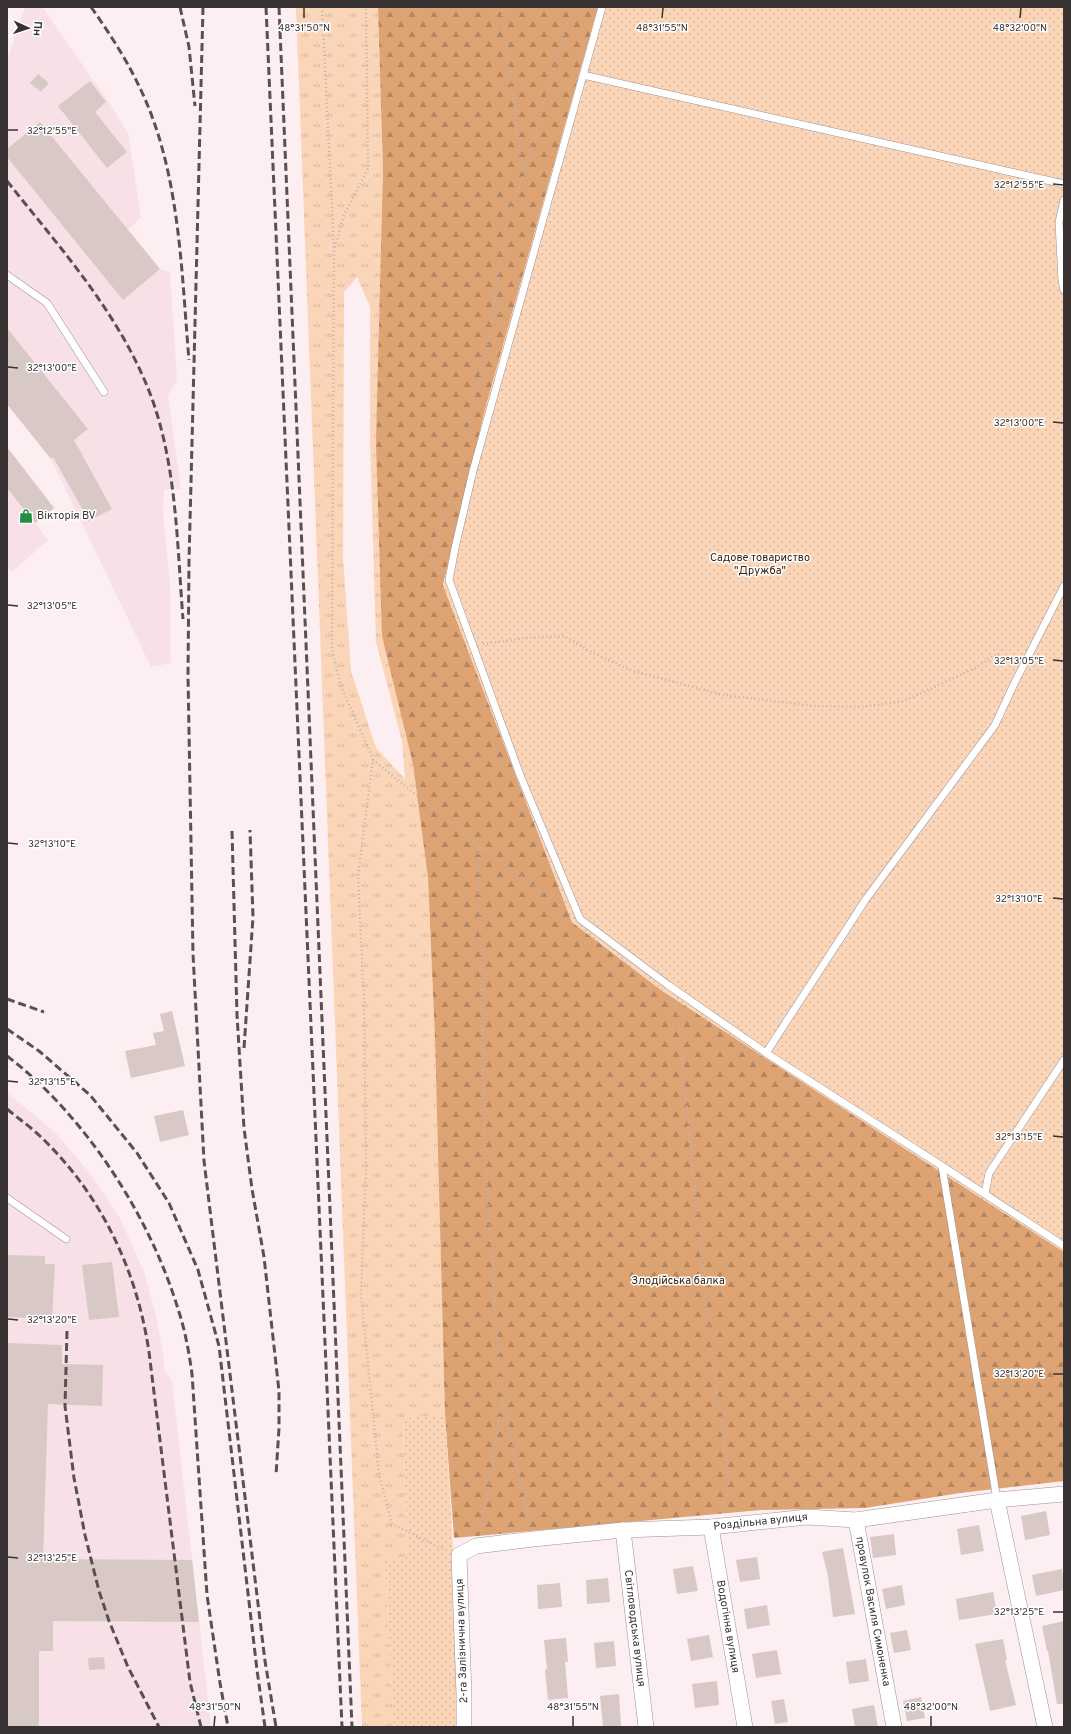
<svg xmlns="http://www.w3.org/2000/svg" width="1071" height="1734" font-family="Overpass,sans-serif">
<defs>
<pattern id="grass-tufts" width="24" height="20" patternUnits="userSpaceOnUse"><rect width="24" height="20" fill="#fbd5b7"/><path d="M3 7l-1-3M5 7V3M7 7l1-3M15 17l-1-3M17 17v-4M19 17l1-3" fill="none" stroke="#d8b79e"/></pattern>
<pattern id="forest-firs" width="22" height="20" patternUnits="userSpaceOnUse"><rect width="22" height="20" fill="#dda373"/><path d="M5 1l3.5 6h-7zM16 11l3.5 6h-7z" fill="#b4855f"/></pattern>
<pattern id="garden-dots" width="8" height="8" patternUnits="userSpaceOnUse"><rect width="8" height="8" fill="#fbd5b7"/><path d="M2 2h.1M6 6h.1" fill="none" stroke="#d8b79e" stroke-width="1.8" stroke-linecap="round"/></pattern>
</defs>
<rect width="100%" height="100%" fill="#fdeef1"/>
<path fill="#f7e0e6" d="M25,7H42L108,101L128,133L141,217L128,230L160,269L170,272L177,380L168,396L181,489H164L163,510L170,584L171,663L151,667L51,459L7,404V60Z
M7,447L54,508L35,523L48,540L13,571L7,567Z
M7,1093L55,1132L88,1171L119,1216L144,1272L156,1316L164,1359V1370L172,1381L211,1727H7Z"/>
<path fill="url(#grass-tufts)" fill-rule="evenodd" d="M296,7H378L383,172L413,764L428,878L435,1039L445,1415L403,1418L407,1557L385,1561L394,1727H362ZM357,277L370,307V440L376,642L402,741L405,779L376,748L351,671L343,557L344,292Z"/>
<path fill="url(#forest-firs)" d="M378,7H598L486,406L443,585L572,922L661,990L1064,1252V1481L960,1493L865,1508L761,1510L454,1538L445,1415L435,1039L428,878L413,764L382,636L376,442L383,172Z"/>
<path fill="url(#garden-dots)" d="M598,7H1064V1252L661,990L572,922L443,585L486,406Z
M445,1415C452,1519 458,1623 457,1727H394L385,1561L407,1557L403,1418Z"/>
<path fill="#d8c9c6" d="M38,74L49,83L41,92L30,83Z
M90,81L106,102L95,112L127,152L107,168L58,106Z
M40,122L160,269L123,300L7,157V149Z
M7,328L88,429L74,440L112,509L89,521L53,457L51,459L7,404Z
M7,447L54,508L35,523L7,488Z
M172,1011L185,1066L131,1078L125,1051L156,1045L153,1033L164,1031L160,1014Z
M183,1110L189,1135L160,1142L154,1116Z
M7,1255L45,1256V1264H55L52,1319L7,1317Z
M112,1262L119,1317L89,1320L82,1265Z
M7,1343L62,1345V1364L103,1365L102,1406L48,1404L43,1559L192,1560L199,1622L53,1621V1651H39V1727H7Z
M1046,1511L1050,1535L1025,1540L1021,1516Z
M979,1525L984,1551L961,1555L957,1529Z
M894,1534L896,1555L873,1558L870,1537Z
M843,1548L855,1614L833,1617L828,1576L822,1552Z
M757,1557L760,1579L740,1582L736,1560Z
M693,1566L698,1591L677,1594L673,1569Z
M1062,1569L1064,1590L1036,1596L1032,1575Z
M608,1578L610,1602L587,1604L586,1580Z
M560,1583L562,1607L538,1609L537,1585Z
M902,1585L905,1605L886,1609L882,1589Z
M993,1592L997,1614L959,1620L956,1599Z
M767,1605L770,1625L747,1629L744,1609Z
M1064,1621V1704H1057L1048,1651H1047L1042,1626Z
M907,1630L911,1650L894,1653L890,1633Z
M709,1635L713,1657L691,1661L687,1639Z
M566,1638L568,1662H565L568,1698L548,1700L545,1670L547,1669L544,1640Z
M1003,1639L1007,1660H1005L1016,1705L990,1711L975,1644Z
M614,1641L616,1666L596,1668L594,1643Z
M777,1650L781,1674L756,1678L752,1654Z
M104,1657L105,1669L89,1670L88,1658Z
M866,1659L869,1681L849,1684L846,1662Z
M717,1681L719,1705L695,1708L692,1684Z
M619,1694L621,1727H603L600,1696Z
M921,1697L925,1718L907,1721L903,1701Z
M784,1699L788,1722L775,1724L771,1701Z
M874,1705L878,1727H855L852,1709Z"/>
<g fill="none" stroke-linecap="round" stroke-linejoin="round">
<defs>
<path id="lane" d="M602,7L473,471L455,548L449,580L520,775L580,919L668,985L766,1053L942,1166L997,1500
M583,75L1064,184
M1064,200L1059,222L1062,281L1064,290
M7,275L47,303L104,392
M766,1053L866,899L995,725L1014,684L1064,586
M942,1166L1064,1246
M985,1194L989,1173L1064,1060
M7,1198L66,1239"/>
<g id="street">
<path d="M997,1500L1045,1727"/>
<path id="s1" d="M856,1520L894,1727"/>
<path id="s2" d="M711,1527L745,1727"/>
<path id="s3" d="M623,1530L646,1727"/>
<path id="s4" d="M464,1727V1695L459,1555L476,1546L533,1539L623,1530L711,1527L807,1517L856,1520L997,1500L1064,1494"/>
</g>
</defs>
<use href="#lane" stroke="#9f9194" stroke-width="8"/>
<use href="#street" stroke="#9f9194" stroke-width="16"/>
<path stroke="#beb2b4" stroke-width="2.5" stroke-dasharray="1 3" stroke-linecap="butt" d="M322,7L334,249L332,649L341,686L373,759L358,877L364,1001L366,1170L361,1294L379,1474L392,1524L445,1550
M501,7L523,173
M335,247L344,215L368,169L366,7
M495,298L503,323
M471,434L468,422L488,345L507,219L523,176L572,7
M439,573L430,558L460,471
M483,644L526,638L564,636L593,653L633,671L723,695L815,706L862,707L904,701L975,668L997,654L1015,661
M373,760L478,845L563,907
M478,845L485,1159L502,1400L487,1498L480,1530
M674,1003L677,1011L707,1313L730,1490L719,1512
M503,1402L530,1525"/>
<use href="#lane" stroke="#fff" stroke-width="7"/>
<use href="#street" stroke="#fff" stroke-width="15"/>
<path stroke="#585052" stroke-width="3" stroke-dasharray="8 4" stroke-linecap="butt" d="M91,7C108,31 125,57 138,84C180,168 181,268 189,360
M180,7L189,47L195,106
M203,7L189,561L188,676L193,954L204,1161L265,1661L276,1727
M266,7L342,1727
M279,7L352,1727
M7,181C61,249 120,314 151,396C177,467 177,545 183,619
M232,831L237,1015L244,1128L252,1189L264,1257L279,1391V1428L276,1475
M7,999L44,1012
M7,1029L39,1051L90,1095L137,1153L169,1203L198,1270L219,1346L257,1670L265,1727
M244,1048L253,917L250,830
M7,1056C84,1114 150,1216 178,1309C185,1330 189,1352 192,1374L207,1595L220,1683L228,1727
M7,1109C19,1119 32,1128 42,1138C102,1196 137,1271 149,1352L190,1682L201,1727
M67,1331L65,1406L74,1478L85,1535L99,1591L109,1621L128,1667L159,1727"/>
</g>
<path fill="none" stroke="#383233" stroke-width="1.5" d="M304,18V8M662,18L663,8M1020,18L1021,8M8,130H18M1053,184L1063,185M8,367L18,368M1053,422L1063,423M8,605L18,606M1053,660L1063,661M8,843L18,844M1053,898L1063,899M8,1081L18,1082M1053,1136L1063,1137M8,1319L18,1320M1053,1374H1063M8,1557L18,1558M1053,1612H1063M214,1726L215,1716M573,1726V1716M931,1726V1716"/>
<defs>
<symbol id="shop-bare" viewBox="-9 -9 18 18"><path d="M-5-2.5h2.3a2.7 3.5 0 0 1 5.4 0H5L5.5 6h-11ZM-1.5-2.5h3a1.5 2.3 0 0 0-3 0Z" fill="#248d44" stroke="#fff" stroke-width="2.5" paint-order="stroke"/></symbol>
</defs>
<g fill-rule="evenodd">
<use href="#shop-bare" x="16" y="506" width="20" height="20"/>
</g>
<g text-anchor="middle" dominant-baseline="central" stroke-width="3" stroke-linejoin="round" paint-order="stroke">
<g font-size="11" fill="#383233" stroke="#fff" text-anchor="start">
<text x="37" y="516">Вікторія BV</text>
</g>
<g font-size="11" fill="#3b230e" stroke="#fff">
<text x="760" y="558">Садове товариство<tspan x="760" dy="13">"Дружба"</tspan></text>
<text x="678" y="1281">Злодійська балка</text>
</g>
<g font-size="11" fill="#383233" stroke="#fff">
<text stroke="none"><textPath href="#s4" startOffset="477">Роздільна вулиця</textPath></text>
<text stroke="none"><textPath href="#s1" startOffset="93">провулок Василя Симоненка</textPath></text>
<text stroke="none"><textPath href="#s2" startOffset="101">Водогінна вулиця</textPath></text>
<text stroke="none"><textPath href="#s3" startOffset="99">Світловодська вулиця</textPath></text>
<text transform="translate(462 1641) rotate(-92)">2-га Залізнична вулиця</text>
</g>
</g>
<g font-size="10" text-anchor="middle" fill="#383233" stroke="#fff" stroke-width="3" stroke-linejoin="round" paint-order="stroke">
<text x="304" y="31">48°31'50"N</text>
<text x="662" y="31">48°31'55"N</text>
<text x="1020" y="31">48°32'00"N</text>
<text x="52" y="134">32°12'55"E</text>
<text x="1019" y="188">32°12'55"E</text>
<text x="52" y="371">32°13'00"E</text>
<text x="1019" y="426">32°13'00"E</text>
<text x="52" y="609">32°13'05"E</text>
<text x="1019" y="664">32°13'05"E</text>
<text x="52" y="847">32°13'10"E</text>
<text x="1019" y="902">32°13'10"E</text>
<text x="52" y="1085">32°13'15"E</text>
<text x="1019" y="1140">32°13'15"E</text>
<text x="52" y="1323">32°13'20"E</text>
<text x="1019" y="1377">32°13'20"E</text>
<text x="52" y="1561">32°13'25"E</text>
<text x="1019" y="1615">32°13'25"E</text>
<text x="215" y="1710">48°31'50"N</text>
<text x="573" y="1710">48°31'55"N</text>
<text x="931" y="1710">48°32'00"N</text>
</g>
<rect width="1071" height="1734" fill="none" stroke="#383233" stroke-width="16"/>
<g transform="translate(28 28) rotate(93)" stroke="#ffffff" stroke-width="3" paint-order="stroke">
<path d="M0-3L7 15L0 10L-7 15Z" fill="#383233"/>
<text y="-6" font-size="11" font-weight="bold" text-anchor="middle" fill="#383233">Пн</text>
</g>
</svg>
